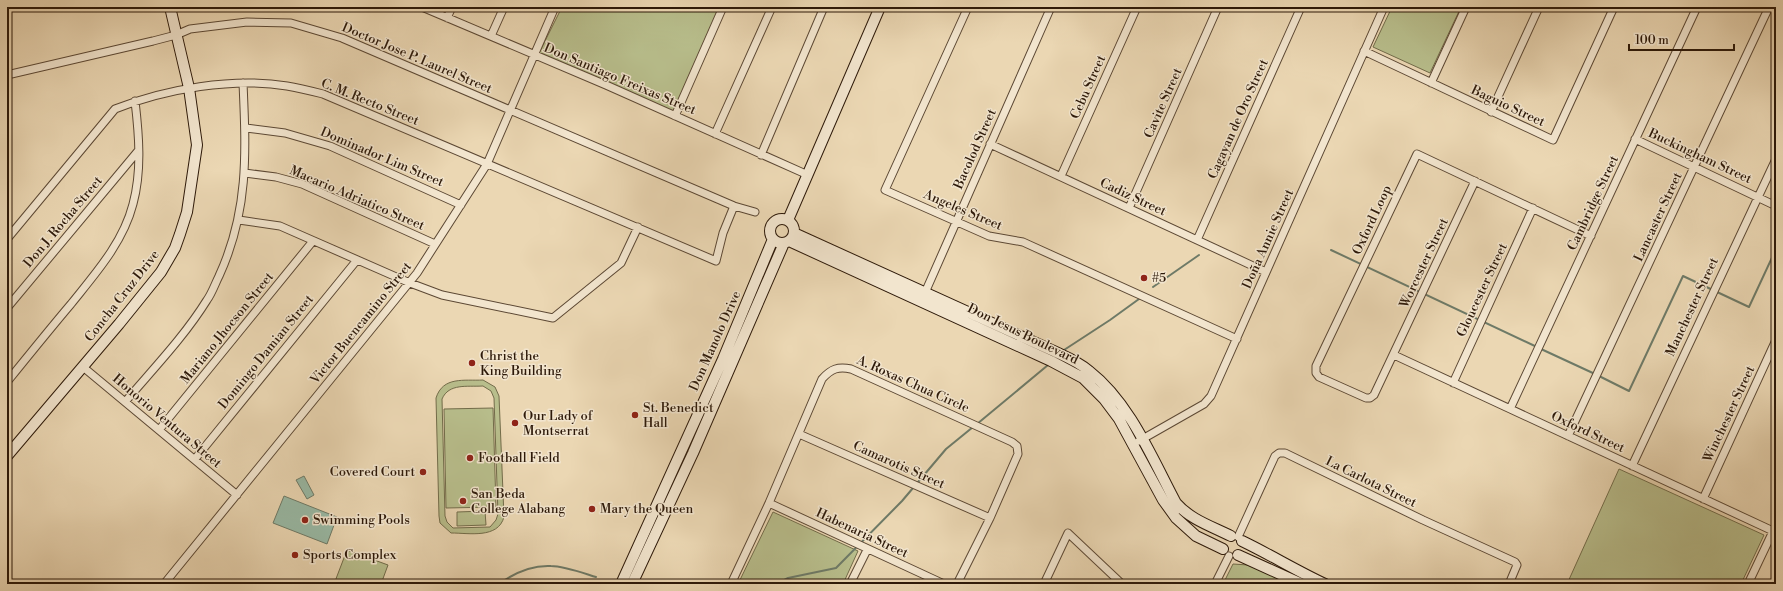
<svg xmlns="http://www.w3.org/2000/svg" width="1783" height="591" font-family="'Libre Bodoni',serif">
<rect width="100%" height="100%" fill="#ebd7b3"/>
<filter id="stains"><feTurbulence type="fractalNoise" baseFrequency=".005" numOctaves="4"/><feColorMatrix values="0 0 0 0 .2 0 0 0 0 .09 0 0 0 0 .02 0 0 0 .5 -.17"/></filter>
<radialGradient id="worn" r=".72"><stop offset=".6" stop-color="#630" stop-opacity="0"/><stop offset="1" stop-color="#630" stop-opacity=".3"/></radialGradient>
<path fill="#b8be8c" stroke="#726c4a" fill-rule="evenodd" d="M562,7H719L675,114L539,53Z
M1392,7H1461L1430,73L1373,47Z
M483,380L495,387L499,396L504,517C498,539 469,533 451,533L440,523L439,516L436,398C443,376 464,381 483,380ZM483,386L491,391L494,398L498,514L496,520L490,527L453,528L447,522L445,516L442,399C449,383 467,387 483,386Z
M493,408L496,507L446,508L444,409Z
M1619,469L1764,535L1741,584H1567Z
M485,511L486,525L457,526V512Z
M773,512L858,551L843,584H738Z
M347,550L388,565L381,584H334Z
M1233,564L1248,565L1291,584H1223Z"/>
<path fill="#99baa6" stroke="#6e7a67" d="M304,476L314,495L307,499L296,480Z
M284,496L337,517L327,544L273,523Z"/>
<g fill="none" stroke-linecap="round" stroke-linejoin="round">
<path stroke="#6e7a67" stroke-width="2" d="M1331,250L1537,347
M1153,287L1199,255
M1541,349L1595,374
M1064,350L1110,320L1139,299
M1599,376L1629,391L1683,276L1749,307L1776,249
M977,424L1048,365
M499,584C514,573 532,565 551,566C564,566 583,573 596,577
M777,584L788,578L836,568L902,501L946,449L973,427"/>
<defs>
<path id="street" d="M422,7L606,85L808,175
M968,7L885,190L989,236L1023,242L1237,339
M447,18L452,7
M491,36L504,7
M1364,51L1553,140L1614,7
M7,75L153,41L176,35L190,29L247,22L291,23L342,38L734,206L755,212
M1431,83L1466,7
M1491,112L1539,7
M675,116L723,7
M246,128L285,133L330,146L461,205
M715,134L772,7
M1635,139L1776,206
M990,144L1266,272
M761,155L824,7
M245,173L276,177L302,184L435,244
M1061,176L1137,7
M1475,181L1374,395L1370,398H1366L1319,377L1316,373V366L1417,154L1591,236
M1129,208L1218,7
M239,220L280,226L410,283L442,295L553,318L621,263L638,227
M7,239L115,109C165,89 234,77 287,86C299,88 311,91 323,94L716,261L723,233L734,206
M1197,240L1301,7
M924,295L1051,7
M7,308L138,151
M1394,355L1773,531
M83,367L237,495
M7,382C28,356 49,330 71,304C95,274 123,243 133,204C142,171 139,135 135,101
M1453,383L1533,208
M125,402C153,369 184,337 207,300C212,293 215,284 219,276C249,211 246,152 243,83
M1510,409L1697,7
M159,430L313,241
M799,434L990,518
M1568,436L1769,7
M1139,441L1204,404L1211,396L1384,7
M195,459L357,260
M1632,466L1776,159
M1703,499L1776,340
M769,503L944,584
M1238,537L1275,456L1279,453H1285L1423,520L1515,562L1517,565L1509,584
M164,584L417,273L487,164L555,7
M731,584L769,503L822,379C831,369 838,366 851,369L1012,442L1017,446L1018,454L990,518L957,584
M850,584L867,550
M1044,584L1068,533L1122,584
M1215,584L1229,556
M1748,584L1776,525"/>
<path id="secondary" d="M770 231a12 12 0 1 1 24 0a12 12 0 1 1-24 0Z
M788,220L880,7
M794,233L1058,353C1069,358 1080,363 1089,371C1130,403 1152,458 1176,503C1191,520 1211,526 1231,536
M789,241L1051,361L1083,378L1104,399L1119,419L1163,500L1176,518L1196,536L1223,549
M7,456L119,324L161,272L175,248L180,234L187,212L197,145L189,88L170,7
M1242,541C1271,555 1297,571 1325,584
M1238,555L1302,584
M621,584L723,359L773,239
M632,584L693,453L784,243"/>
</defs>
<use href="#street" stroke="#5c4834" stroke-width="9"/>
<use href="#secondary" stroke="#2d1909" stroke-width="12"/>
<use href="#street" stroke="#f2e5ce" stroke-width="7"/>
<use href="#secondary" stroke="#f2e5ce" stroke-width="10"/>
</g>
<g fill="#8f2418" stroke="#f2e5ce" stroke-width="1.5">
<circle cx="1144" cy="278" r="4"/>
<circle cx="472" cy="363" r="4"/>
<circle cx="635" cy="415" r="4"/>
<circle cx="515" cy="423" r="4"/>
<circle cx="470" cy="458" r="4"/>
<circle cx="423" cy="472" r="4"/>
<circle cx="463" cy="501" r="4"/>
<circle cx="592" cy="509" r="4"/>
<circle cx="305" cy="520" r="4"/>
<circle cx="295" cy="555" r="4"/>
</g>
<g text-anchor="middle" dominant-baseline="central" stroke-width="3" stroke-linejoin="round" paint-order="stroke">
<g font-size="13" fill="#2d1909" stroke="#f2e5ce">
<text transform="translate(417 58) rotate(23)">Doctor Jose P. Laurel Street</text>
<text transform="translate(620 79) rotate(23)">Don Santiago Freixas Street</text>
<text transform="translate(1088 87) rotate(-66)">Cebu Street</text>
<text transform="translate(370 102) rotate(22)">C. M. Recto Street</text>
<text transform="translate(1163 103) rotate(-66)">Cavite Street</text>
<text transform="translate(1508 106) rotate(25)">Baguio Street</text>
<text transform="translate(1238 119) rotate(-66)">Cagayan de Oro Street</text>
<text transform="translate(975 149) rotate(-66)">Bacolod Street</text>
<text transform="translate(1700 156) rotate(25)">Buckingham Street</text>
<text transform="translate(382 157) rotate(23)">Dominador Lim Street</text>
<text transform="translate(1133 197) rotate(25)">Cadiz Street</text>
<text transform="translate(357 198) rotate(23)">Macario Adriatico Street</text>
<text transform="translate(1593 203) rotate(-65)">Cambridge Street</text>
<text transform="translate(963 210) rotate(23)">Angeles Street</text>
<text transform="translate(1658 217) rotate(-65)">Lancaster Street</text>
<text transform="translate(1372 220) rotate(-65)">Oxford Loop</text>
<text transform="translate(63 222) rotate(-50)">Don J. Rocha Street</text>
<text transform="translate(1268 239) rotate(-66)">Doña Annie Street</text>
<text transform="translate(1424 263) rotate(-65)">Worcester Street</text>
<text transform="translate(1482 290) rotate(-65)">Gloucester Street</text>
<text transform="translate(122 296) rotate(-52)">Concha Cruz Drive</text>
<text transform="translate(1692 307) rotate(-65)">Manchester Street</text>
<text transform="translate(361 323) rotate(-51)">Victor Buencamino Street</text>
<text transform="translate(227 328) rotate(-51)">Mariano Jhocson Street</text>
<text transform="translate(1023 334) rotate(26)">Don Jesus Boulevard</text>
<text transform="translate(715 341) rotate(-66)">Don Manolo Drive</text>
<text transform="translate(266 352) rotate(-51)">Domingo Damian Street</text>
<text transform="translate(913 384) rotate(24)">A. Roxas Chua Circle</text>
<text transform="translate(1729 414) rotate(-65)">Winchester Street</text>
<text transform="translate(167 421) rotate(40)">Honorio Ventura Street</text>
<text transform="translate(1588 432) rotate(25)">Oxford Street</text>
<text transform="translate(899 465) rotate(24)">Camarotis Street</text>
<text transform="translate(1371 482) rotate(26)">La Carlota Street</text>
<text transform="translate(862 533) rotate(25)">Habenaria Street</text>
</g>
<g font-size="13" fill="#2d1909" stroke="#f2e5ce" text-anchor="start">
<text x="1152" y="278">#5</text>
<text x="480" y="356">Christ the<tspan x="480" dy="15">King Building</tspan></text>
<text x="643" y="408">St. Benedict<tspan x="643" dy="15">Hall</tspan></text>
<text x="523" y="416">Our Lady of<tspan x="523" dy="15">Montserrat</tspan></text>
<text x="478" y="458">Football Field</text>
<text x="415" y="472" text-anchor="end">Covered Court</text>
<text x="471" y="494">San Beda<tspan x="471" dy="15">College Alabang</tspan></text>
<text x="600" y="509">Mary the Queen</text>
<text x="313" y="520">Swimming Pools</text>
<text x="303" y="555">Sports Complex</text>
</g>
</g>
<rect width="1783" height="591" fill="none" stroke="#ebd7b3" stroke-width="24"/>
<rect x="8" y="8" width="1767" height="575" fill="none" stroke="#2d1909" stroke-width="2"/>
<rect x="12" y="12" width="1759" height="567" fill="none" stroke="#2d1909"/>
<path d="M1629 44v6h105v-6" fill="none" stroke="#2d1909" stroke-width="2"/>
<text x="1635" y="44" font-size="12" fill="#2d1909" stroke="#f2e5ce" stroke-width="3" paint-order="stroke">100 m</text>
<rect width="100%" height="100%" filter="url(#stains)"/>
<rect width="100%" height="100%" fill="url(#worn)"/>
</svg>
